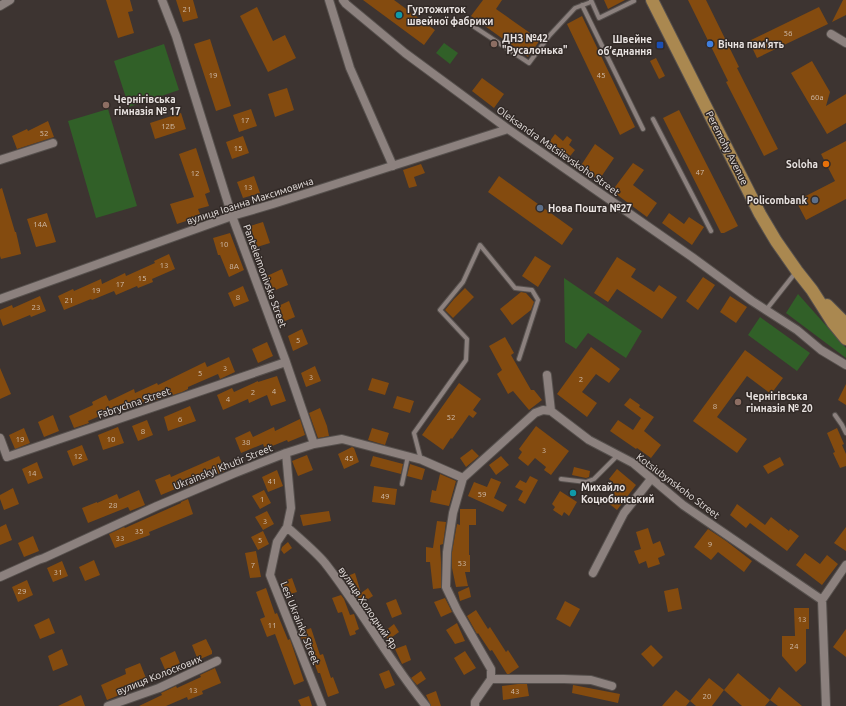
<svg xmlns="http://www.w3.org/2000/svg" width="846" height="706" font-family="Ubuntu,sans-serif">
<rect width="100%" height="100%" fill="#3d3431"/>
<path fill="#316028" d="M444,43L458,53L450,64L436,53Z
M164,44L179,90L129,107L114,61Z
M108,109L137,206L96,218L68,121Z
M564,278L642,331L626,358L588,333L576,349L565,342Z
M798,294L846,348V358L786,313Z
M760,317L810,353L797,371L748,335Z"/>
<path fill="#844b0f" d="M106,0H130L133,11L128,12L134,33L118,38Z
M176,0H193L198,18L183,22Z
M363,0H394L435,30L424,45Z
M483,0H502L496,9L540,40L528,57L471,16Z
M604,0H625L608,9Z
M688,0H706L739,67L737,68L778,149L764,156L726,82L728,81Z
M843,0H846V15L832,22Z
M257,7L273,41L285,35L296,58L268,72L240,16Z
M819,7L828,24L757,58L749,41Z
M582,16L635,127L620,135L567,24Z
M210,39L231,106L216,111L194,44Z
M656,58L665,76L659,79L650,61Z
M812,61L830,92L826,106L846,94V123L827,134L791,73Z
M482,78L504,94L494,108L472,91Z
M287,88L294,110L275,117L268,94Z
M251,109L257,126L239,132L233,115Z
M679,110L738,226L724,233H721L663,118Z
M181,113L186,129L155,139L150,123Z
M48,121L54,137L17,149L12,136L27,129L28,131Z
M555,134L563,141L567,136L572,140L569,145L575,150L567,160L547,145Z
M243,136L249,153L232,159L226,142Z
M846,141V199L806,220L796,201L835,181L821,154Z
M595,144L614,158L599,180L580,167Z
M196,148L210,192L205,194L209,206L198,209L201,216L177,224L170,204L194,197L179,154Z
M633,163L644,170L633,185L657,203L647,217L612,191Z
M421,164L425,173L414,177L417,186L409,188L403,170Z
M254,176L260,193L243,198L237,182Z
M499,176L573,229L562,245L488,192Z
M2,188L15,232H16L21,254L1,259L0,256V189Z
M47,213L56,242L36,247L27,219Z
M669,213L684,224L689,217L704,227L692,245L662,223Z
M263,222L270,243L257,247L250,226Z
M230,233L244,270L229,277L220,255H218L213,238Z
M169,254L175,269L152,279L153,282L138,288L137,286L116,295L114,291L92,300L91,299L64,310L58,296L73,289L74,291L101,279L102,284L125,273L126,276L155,263L154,261Z
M535,256L551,266L538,287L522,276Z
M617,257L636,269L631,277L654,292L659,285L677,297L662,319L617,289L608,302L594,293Z
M282,269L288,285L273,291L267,276Z
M703,277L715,285L698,310L686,301Z
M243,286L249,301L234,307L228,293Z
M465,288L474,297L453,318L445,310L454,299Z
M521,292L526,293L534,302L531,310L512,325L500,309Z
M40,296L46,311L31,317L30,315L3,326L0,318V310L12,305L13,308Z
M730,296L747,307L736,323L720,312Z
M289,301L295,317L280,323L274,308Z
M302,329L308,344L293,351L288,336Z
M505,337L514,353L511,355L531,390H534L542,400L529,410L513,391L508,394L497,374L502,370L489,346Z
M267,342L273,356L258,363L252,349Z
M591,347L620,369L609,383L596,374L582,392L597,403L587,417L557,394Z
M745,350L783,378L771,394L747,376L717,417L747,439L737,453L693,421Z
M229,357L235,372L220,379L218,374L188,387V389L182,392L173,395V394L148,403L147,401L125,411L123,406L88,421L89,423L74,428L69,416L93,405L92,402L106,395L109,401L134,389L135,393L157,383L158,385L205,362L207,367Z
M315,366L321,381L306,387L301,373Z
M0,368L11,394L0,399Z
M277,376L286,401L271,406L267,395L249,403L248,399L223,410L217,395L232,388L234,392L258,381V382Z
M372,378L389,383L385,395L368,390Z
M459,383L481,399L473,410L477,413L473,418L469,415L452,439L451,438L443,450L422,435Z
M846,384V405L838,400Z
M397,396L414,401L410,413L393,408Z
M630,398L640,405L639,407L654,417L644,431L661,445L651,458L637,448L636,449L610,431L618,420L633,430L641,418L624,405Z
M190,406L196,421L168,431L164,417Z
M320,408L327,426L329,436L318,438L309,413Z
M53,415L59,431L44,437L38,422Z
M300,419L305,435L288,442L287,440L265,449L263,444L241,453L235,438L250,431L253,437L274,427L275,431Z
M147,420L153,435L138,441L132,426Z
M536,426L569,451L551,475L544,470L546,467L535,458L528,466L518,458L522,452L519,449Z
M118,427L124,443L103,450L98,435Z
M24,428L30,443L15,449L9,435Z
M372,428L389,433L385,445L368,440Z
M837,428L844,444L842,445L846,454V466L840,468L833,453L835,452L827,433Z
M82,445L88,460L73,466L67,451Z
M352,447L354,448L359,462L344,469L338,454Z
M472,449L479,456L466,467L460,458Z
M307,455L313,470L298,476L292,461Z
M219,456L225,471L186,487L185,485L161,495L155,480L170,474L171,477Z
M373,456L403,464L401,474L370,466Z
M501,456L509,465L496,475L489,465Z
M780,457L784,465L768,474L763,466Z
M37,462L43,478L28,484L22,469Z
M410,464L425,469L422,480L407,476Z
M574,467L590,471L589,477L586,478L572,475Z
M617,469L636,485L617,510L607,502L618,487L609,479Z
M277,470L283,486L268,492L262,477Z
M440,474L456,481L449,506L430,502L432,490L436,491Z
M530,476L538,480L525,504L518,500L523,491L515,487L520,480L526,483Z
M491,478L501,482L494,498L507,505L503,512L468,496L474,482L487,487Z
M374,486L397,489L395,505L372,502Z
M13,488L19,504L4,510L0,499V495Z
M139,490L145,505L130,511L128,507L88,523L82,508L97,502V503L117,494L119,499Z
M264,490L271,503L260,509L252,496Z
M560,491L577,502L569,516L564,512L562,516L553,510L555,507L552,504Z
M188,499L193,514L149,532L150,535L115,548L109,534L124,527L125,528L181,503V502Z
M737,504L765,525L771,517L789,531L790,529L799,536L787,551L750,523L746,528L730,515Z
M460,509H476V525H469V555H470V572H465L468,586L456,587L452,568V552L457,524L460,525Z
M267,511L274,524L263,530L255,517Z
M329,511L331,521L303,526L300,515Z
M437,521L446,522L443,544L440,545L441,562V588L433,589L430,562H426V547L433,548Z
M6,524L12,540L0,545V527Z
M846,527V551L834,543Z
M648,528L653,544L660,541L665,555L658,558L660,564L648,568L646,561L639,564L634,551L641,549L636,532Z
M708,529L726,541L752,561L744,572L718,552L711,560L694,547Z
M263,531L269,544L258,550L251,537Z
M33,536L39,551L24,557L18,543Z
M288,542L292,548L284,554L281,550L282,547Z
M256,551L261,577L250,578L245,553Z
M805,553L820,564L827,555L838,564L822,585L796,565Z
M94,560L100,575L85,581L79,567Z
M62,561L68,576L53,582L47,568Z
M355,573L361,593L368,588L373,596L365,601L364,600L365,602L362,603L345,577Z
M292,578L297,592L287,595L282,582Z
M27,580L33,595L18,602L12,587Z
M469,587L471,597L460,601L458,592Z
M266,588L275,614L277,613L288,640L290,639L304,681L294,685L275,634L267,637L260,619L265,617L256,592Z
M678,588L682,609L668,612L664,591Z
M341,595L344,599L350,615L354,614L359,629L355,631L356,634L350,636L342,612L338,613L332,598Z
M445,598L452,612L441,617L434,602Z
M396,599L402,614L392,618L386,603Z
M565,601L580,609L570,627L556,619Z
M794,608H809V629H806V663L796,672L782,656V636H795Z
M476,610L488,629L490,627L506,652L508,650L519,667L509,674H507L492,650L490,651L478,633L477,634L467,616Z
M49,618L55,633L40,639L34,625Z
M457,623L465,641L455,644L446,630Z
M394,624L399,632L388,640L384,632Z
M311,628L320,655L323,654L331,678L333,677L339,693L328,697L320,673H318L308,646L305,647L300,635H301L300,632Z
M846,629V657L833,647Z
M206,639L212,651V654L198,660L192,645Z
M406,645L411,660L402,664L395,649Z
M651,645L663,657L653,667L641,654Z
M62,649L68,665L53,671L48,656Z
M175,651L181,666L166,672L160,658Z
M465,651L476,668L464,675L454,658Z
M140,663L146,678L120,688L122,694L107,700L101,685L126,674L125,669Z
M215,668L221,683L202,691L203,694L188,700L187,697L166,706H139L162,695L161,693L176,686L177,688L201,677L200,675Z
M389,670L395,685L385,689L379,674Z
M421,671L426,679L417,685L411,678Z
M738,673L770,700L765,706H742L724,690Z
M709,678L724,690L712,706H696L690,701Z
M518,684H527L529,696L503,700L502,686Z
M573,685L620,694L618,703L572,693Z
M779,687L802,706H778L770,700Z
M676,690L690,701L686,706H662Z
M436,691L441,706H431L426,695Z
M81,695L85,706H58Z
M309,696L312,706H301L298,700Z"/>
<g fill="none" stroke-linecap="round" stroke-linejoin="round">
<defs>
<path id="lane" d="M591,0L599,18L634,1
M582,5L643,129
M473,26L529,63L549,36L575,8L591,2
M653,119L711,231
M766,310L796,272
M835,415L842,425L846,433
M421,460L414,433L466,360L467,339L440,310L463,282L480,245L515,288L532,290L538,300L519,359
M561,479L586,482L594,479L618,455
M402,484L408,456"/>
<path id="street" d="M162,0L176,36L232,216L286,362L314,444
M329,0L350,68L393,166
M343,0L346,4L405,53L508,129L692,257L752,301L797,330L821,350L846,365
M0,6L10,0
M831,34L846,43
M0,160L53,143
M0,299L232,216L273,204L508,129
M547,375L551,411L589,440L633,463L683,505L822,600
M0,438L7,457L286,362
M286,453L291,508L287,527L277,542L270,575L322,706
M287,527C299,538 315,551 325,563C361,609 389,661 426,706
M593,573L624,513L651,479
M0,577L38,560L44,558L157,506L235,473L286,453L314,444L342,439L422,460L463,478
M491,679H564L591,680L612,686
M108,706L159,688L217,661
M475,706V702L491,679V669L457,610L446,587L447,552L453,513L463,478L535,413L543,410L551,411
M826,706L822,600L846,565"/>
<path id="primary" d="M652,0L760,214L776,241L797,271L812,290L833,323L846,339
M827,305L846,324"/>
</defs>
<use href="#lane" stroke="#56504d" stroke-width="6"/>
<use href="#street" stroke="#56504d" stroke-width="10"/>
<use href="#primary" stroke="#56504d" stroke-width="14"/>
<use href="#lane" stroke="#8c817e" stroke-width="4"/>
<use href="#street" stroke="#8c817e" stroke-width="8"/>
<use href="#primary" stroke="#aa8850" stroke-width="12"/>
</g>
<g fill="#0f9aa8" stroke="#322a27" stroke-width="1.5">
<circle cx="399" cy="15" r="4"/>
<circle cx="573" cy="493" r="4"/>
</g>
<g fill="#8d6e63" stroke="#322a27" stroke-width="1.5">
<circle cx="494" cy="44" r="4"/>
<circle cx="106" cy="105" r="4"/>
<circle cx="738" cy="402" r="4"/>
</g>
<circle fill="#3f7fe0" stroke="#322a27" stroke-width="1.5" cx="710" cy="44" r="4"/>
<rect fill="#1a4fb4" stroke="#322a27" stroke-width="1.5" x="656" y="41" width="8" height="8" rx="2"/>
<circle fill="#e8710a" stroke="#322a27" stroke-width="1.5" cx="826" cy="164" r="4"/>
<g fill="#5c6f8a" stroke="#322a27" stroke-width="1.5">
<circle cx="815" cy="200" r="4"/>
<circle cx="540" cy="208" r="4"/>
</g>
<g text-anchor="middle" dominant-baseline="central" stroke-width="3" stroke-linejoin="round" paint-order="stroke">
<g font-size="8" fill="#d0bdac">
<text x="187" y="9">21</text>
<text x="788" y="33">56</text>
<text x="213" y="75">19</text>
<text x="601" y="75">45</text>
<text x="817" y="97">60а</text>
<text x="245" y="120">17</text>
<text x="168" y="126">12Б</text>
<text x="44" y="133">52</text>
<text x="238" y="148">15</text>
<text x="700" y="172">47</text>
<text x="195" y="173">12</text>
<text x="248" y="187">13</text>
<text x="40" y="224">14А</text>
<text x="224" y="244">10</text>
<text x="164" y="265">13</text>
<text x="234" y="266">8А</text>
<text x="142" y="278">15</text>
<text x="120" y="284">17</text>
<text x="96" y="290">19</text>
<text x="238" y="297">8</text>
<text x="69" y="300">21</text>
<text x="36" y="307">23</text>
<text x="298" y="340">5</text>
<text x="225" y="368">3</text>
<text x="200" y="373">5</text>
<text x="311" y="377">3</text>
<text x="581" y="379">2</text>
<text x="274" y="391">4</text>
<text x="253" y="392">2</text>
<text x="228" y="399">4</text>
<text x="715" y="406">8</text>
<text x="451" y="417">52</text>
<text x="180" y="419">6</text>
<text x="143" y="431">8</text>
<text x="20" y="439">19</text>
<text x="111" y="439">10</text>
<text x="246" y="442">38</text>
<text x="544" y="450">3</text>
<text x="78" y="456">12</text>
<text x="349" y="458">45</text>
<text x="32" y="473">14</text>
<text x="272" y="481">41</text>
<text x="482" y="494">59</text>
<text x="385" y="496">49</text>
<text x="262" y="499">1</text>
<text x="113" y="505">28</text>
<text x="265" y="521">3</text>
<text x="139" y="531">35</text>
<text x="120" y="538">33</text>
<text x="260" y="540">5</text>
<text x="710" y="544">9</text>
<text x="462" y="563">53</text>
<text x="253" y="565">7</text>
<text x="58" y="572">31</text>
<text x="22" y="591">29</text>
<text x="802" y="619">13</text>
<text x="272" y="625">11</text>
<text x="794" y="646">24</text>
<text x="193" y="690">13</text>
<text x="515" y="691">43</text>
<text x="707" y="696">20</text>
</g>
<g font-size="10" font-weight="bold" fill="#e9e3e1" stroke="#322a27" text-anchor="start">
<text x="407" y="9">Гуртожиток<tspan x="407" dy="12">швейної фабрики</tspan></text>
<text x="502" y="38">ДНЗ №42<tspan x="502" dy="12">"Русалонька"</tspan></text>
<text x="652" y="39" text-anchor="end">Швейне<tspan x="652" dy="12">об’єднання</tspan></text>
<text x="718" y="44">Вічна пам'ять</text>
<text x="114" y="99">Чернігівська<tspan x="114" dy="12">гімназія № 17</tspan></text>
<text x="818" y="164" text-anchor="end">Soloha</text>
<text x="807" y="200" text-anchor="end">Policombank</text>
<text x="548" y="208">Нова Пошта №27</text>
<text x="746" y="396">Чернігівська<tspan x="746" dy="12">гімназія № 20</tspan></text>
<text x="581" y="487">Михайло<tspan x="581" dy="12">Коцюбинський</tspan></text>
</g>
<g font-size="10" fill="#e9e3e1" stroke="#322a27">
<text transform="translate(727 148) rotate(63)">Peremohy Avenue</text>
<text transform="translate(558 151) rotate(35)">Oleksandra Matsiievskoho Street</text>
<text transform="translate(250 201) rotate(-18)">вулиця Іоанна Максимовича</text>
<text transform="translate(265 276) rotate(70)">Panteleimonivska Street</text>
<text transform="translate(134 403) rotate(-19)">Fabrychna Street</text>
<text transform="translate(223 467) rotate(-22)">Ukrainskyi Khutir Street</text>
<text transform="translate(678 486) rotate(37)">Kotsiubynskoho Street</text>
<text transform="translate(368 608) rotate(56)">вулиця Холодний Яр</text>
<text transform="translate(300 623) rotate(68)">Lesi Ukrainky Street</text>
<text transform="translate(159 675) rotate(-22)">вулиця Колоскових</text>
</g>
</g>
</svg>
